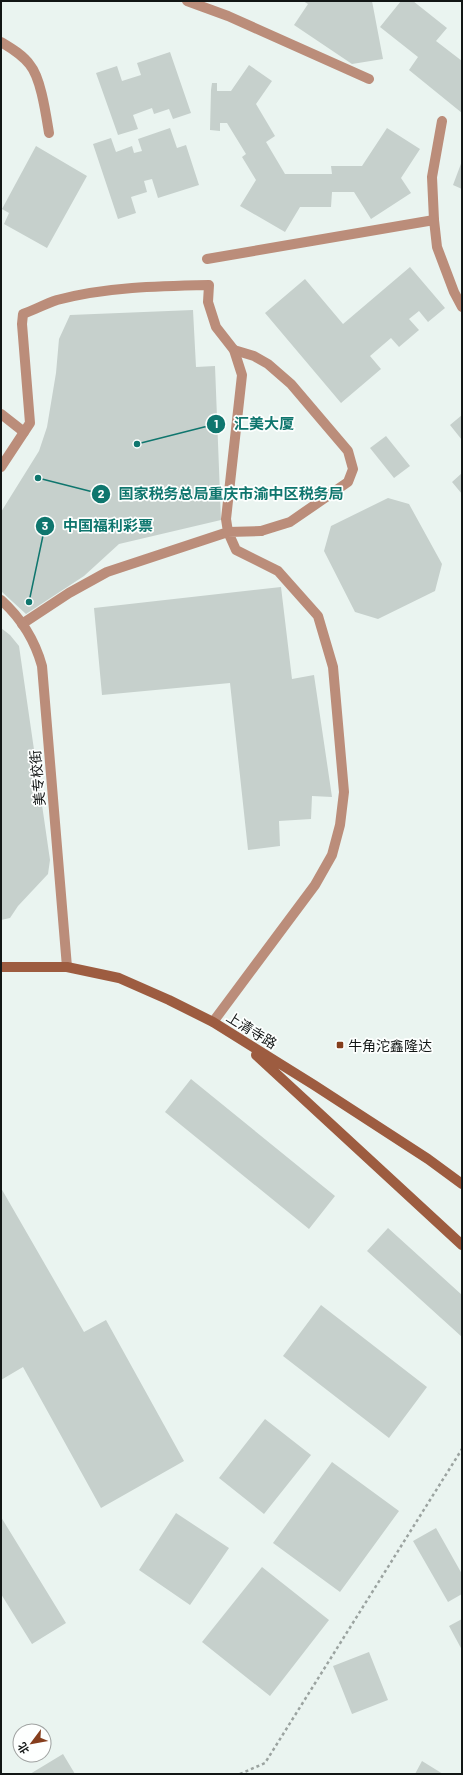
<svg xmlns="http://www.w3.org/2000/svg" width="463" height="1775" font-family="Barlow,'Noto Sans SC',sans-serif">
<rect width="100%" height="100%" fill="#eaf4f0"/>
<path fill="#c6d0cc" d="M303,1H372L383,59L352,64L294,25L308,4Z
M401,1H413L447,28L436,41L462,61V113L409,70L418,57L380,27Z
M170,52L191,113L173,119L169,109L154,114L152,108L133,115L138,129L118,135L96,73L117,66L122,81L141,75L137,63Z
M249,65L272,81L256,104L275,136L266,142L285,174H332L331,166H362L387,128L420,149L401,178L411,193L371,219L354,192H332L331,207H300L285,232L240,206L256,180L242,157L246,154L227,123H220V131L210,130L211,90L212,83H217V91H231Z
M170,128L177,148L186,145L199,185L158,198L152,179L144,181L147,192L131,197L136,213L118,219L93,144L111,138L116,152L132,146L134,153L142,151L138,139Z
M36,146L87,176L47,248L4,224L9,213L2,209Z
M462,161V189L453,185Z
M410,267L445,308L428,322L419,311L409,319L419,330L399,347L391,338L370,356L381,369L341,403L265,313L305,279L343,324Z
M193,310L196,367L215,366L221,520L119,544L84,576L26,614L1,591V512L39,451L47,427L56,373L59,339L70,315Z
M462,415V440L450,425Z
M386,436L410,466L394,478L370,448Z
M462,473V494L452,482Z
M388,498L409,504L442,564L435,591L378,619L355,612L324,551L331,526Z
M281,587L292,679L314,675L332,797L312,796L311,819L279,821L280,846L248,850L230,683L102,695L94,608Z
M1,628L10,635L19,646L50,860L48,874L18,906L10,918L1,920Z
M191,1079L335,1196L309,1229L165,1112Z
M1,1188L84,1332L106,1320L184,1461L101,1508L23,1367L1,1380Z
M388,1228L462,1295V1337L367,1251Z
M321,1305L427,1387L389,1438L283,1356Z
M265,1419L311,1455L264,1514L219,1478Z
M332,1462L399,1511L340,1592L273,1543Z
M176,1513L229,1548L190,1605L139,1570Z
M1,1517L66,1623L32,1644L1,1594Z
M436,1528L462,1574V1594L448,1602L413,1541Z
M262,1567L329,1620L270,1696L202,1642Z
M462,1619V1650L449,1626Z
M369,1652L388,1700L352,1714L333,1666Z
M63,1754L75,1774H30Z
M422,1761L443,1774H415Z"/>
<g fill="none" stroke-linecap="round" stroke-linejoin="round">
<path stroke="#9ba3a0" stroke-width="2.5" stroke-dasharray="3 3" stroke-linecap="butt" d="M240,1774L265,1763L462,1449"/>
<path stroke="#bb8d7a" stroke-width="10" d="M187,1L228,16L369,79
M1,42C11,48 23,55 30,65C41,78 46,115 49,133
M434,220L432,177L442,121
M234,350L254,356L268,364L291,384L348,451L353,469L348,482L290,522L261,531
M1,414L24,432"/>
<path stroke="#bb8d7a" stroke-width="10" d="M207,259L434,220L437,247L454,292L462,307
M1,467L30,423L22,324L23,314C34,310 45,304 57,300C106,287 158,286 209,285L208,302L216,327L234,350L242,375L226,519L228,532L236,550L278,571L318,616L333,667L344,792L340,825L332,855L315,885L213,1022
M22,624L69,593L107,572L228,532L261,531"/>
<path stroke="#bb8d7a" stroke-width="10" d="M1,600C21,618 35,641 42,666L67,967"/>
<path stroke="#9d5c40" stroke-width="10" d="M1,967H67L119,978L169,1000L213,1022L314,1085L428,1159L462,1184
M256,1055L462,1245"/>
</g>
<rect fill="#853e1d" stroke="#fdfffe" stroke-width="1.5" x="336" y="1041" width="8" height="8" rx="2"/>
<g text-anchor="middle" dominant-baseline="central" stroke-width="3.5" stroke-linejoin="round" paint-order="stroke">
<g font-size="14" fill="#121615" stroke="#fdfffe">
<text transform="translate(37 778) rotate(-95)">美专校街</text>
<text transform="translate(252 1030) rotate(32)">上清寺路</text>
</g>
<g font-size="14" fill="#121615" stroke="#fdfffe" text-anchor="start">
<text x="348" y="1045">牛角沱鑫隆达</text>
</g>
</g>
<path fill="none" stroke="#0f766e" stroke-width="1.5" d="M137 444L216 424M38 478L101 494M29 602L45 526"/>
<g fill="#0f766e" stroke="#fdfffe" stroke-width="1.5">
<circle cx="137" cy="444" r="4"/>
<circle cx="38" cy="478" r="4"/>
<circle cx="29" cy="602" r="4"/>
<circle cx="216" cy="424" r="10"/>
<circle cx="101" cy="494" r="10"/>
<circle cx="45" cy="526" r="10"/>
</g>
<g font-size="12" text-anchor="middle" font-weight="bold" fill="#fff">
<text x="216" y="428">1</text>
<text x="101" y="498">2</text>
<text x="45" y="530">3</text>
</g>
<g font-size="15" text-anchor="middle" font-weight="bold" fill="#0f766e" stroke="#fdfffe" stroke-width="3.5" stroke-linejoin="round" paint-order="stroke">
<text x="264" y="429">汇美大厦</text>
<text x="231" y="499">国家税务总局重庆市渝中区税务局</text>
<text x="108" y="531">中国福利彩票</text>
</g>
<rect width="463" height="1775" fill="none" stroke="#121615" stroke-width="4"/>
<g transform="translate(32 1743) rotate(238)"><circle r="19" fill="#fdfffe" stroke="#9fa2a1"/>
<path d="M0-3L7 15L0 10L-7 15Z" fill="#853e1d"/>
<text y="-6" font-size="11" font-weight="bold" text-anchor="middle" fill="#121615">北</text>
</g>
</svg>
